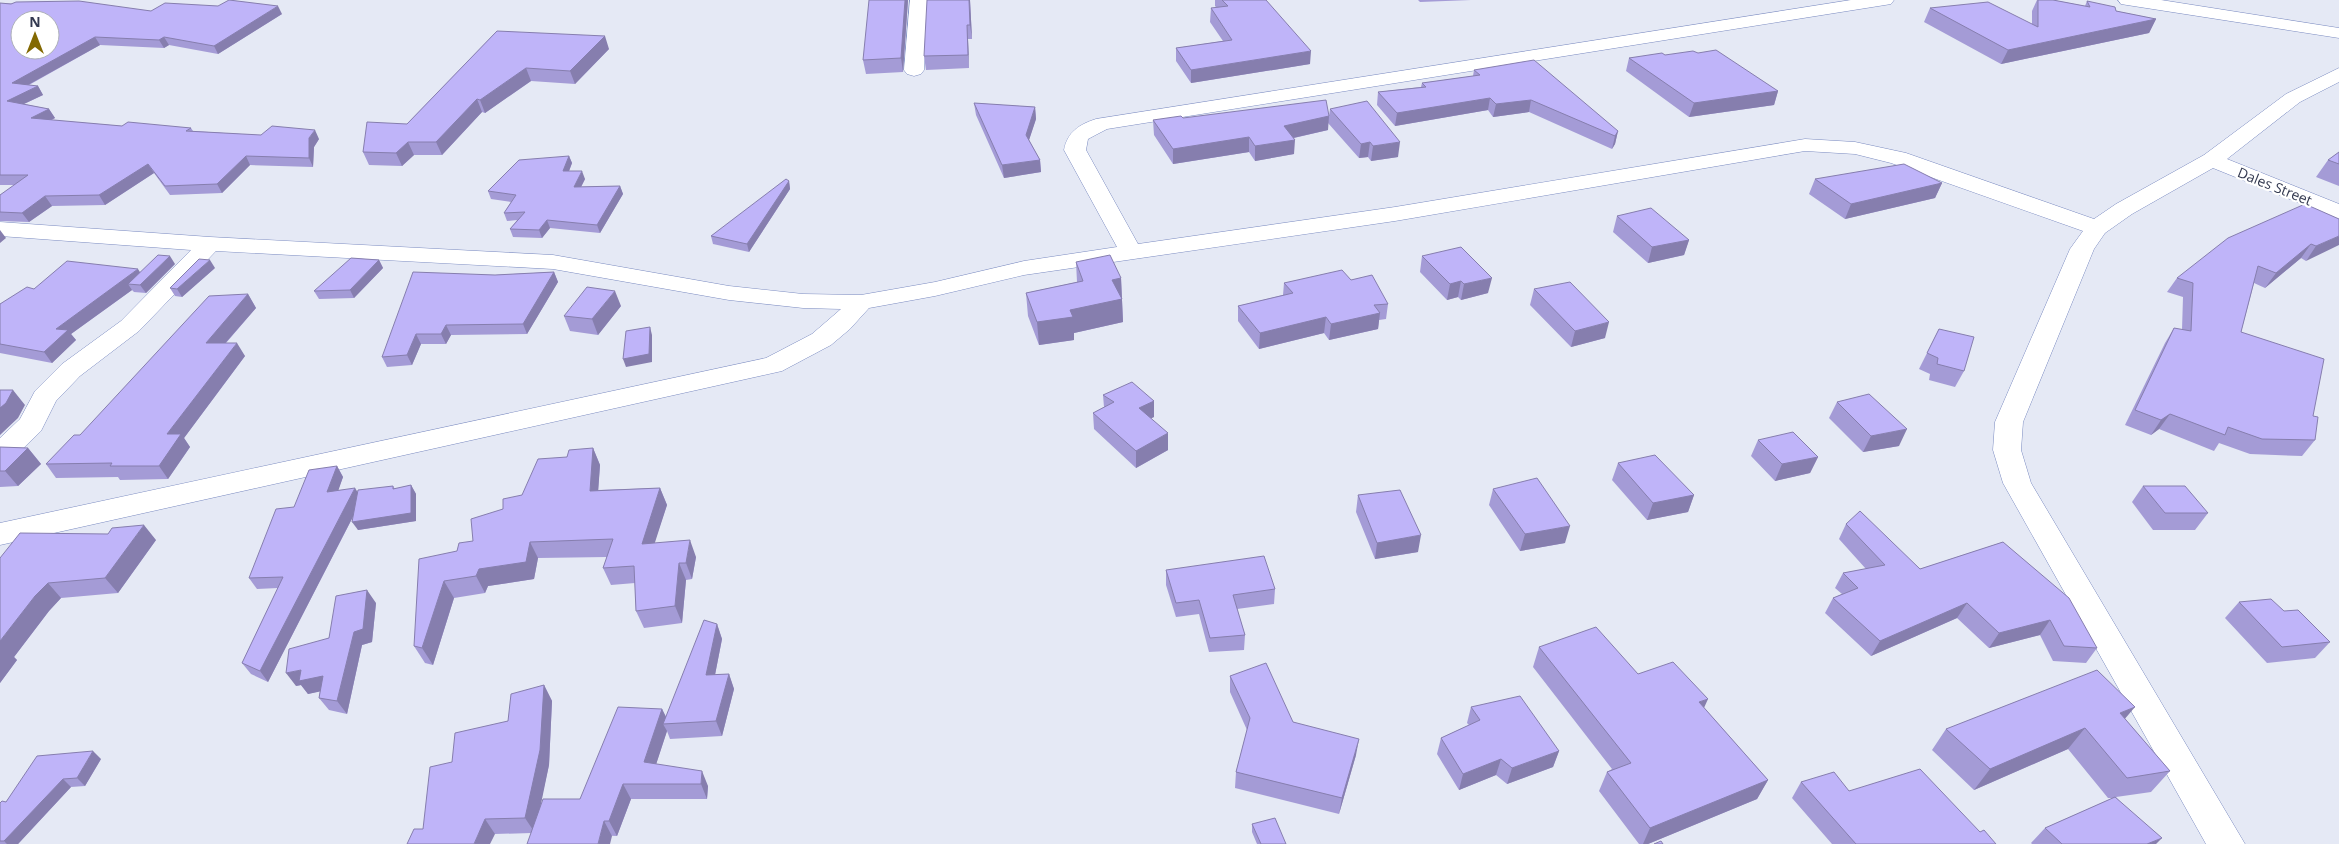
<svg xmlns="http://www.w3.org/2000/svg" width="2339" height="844" font-family="'Open Sans',sans-serif">
<rect width="100%" height="100%" fill="#e5e9f5"/>
<g fill="none" stroke-linecap="round" stroke-linejoin="round">
<defs>
<path id="minor" d="M910,0H928L924,70L921,74L914,76L907,74L904,70Z
M1851,0H1894L1891,4L1885,5L1107,129L1088,139L1086,150L1138,244L1395,207L1805,139L1855,142L1906,153L2094,219L2116,204L2204,155L2286,94L2339,68V82L2300,102L2227,159L2339,204V219L2213,168L2132,214L2105,233L2094,249L2023,422L2021,450L2031,483L2245,844H2206L2003,483L1993,450L1995,422L2070,249L2083,231L1891,163L1855,154L1805,151L1395,221L1024,275L935,296L869,308L850,329L831,345L782,371L0,545V523L766,358L812,334L841,309L803,308L729,300L553,269L216,251L139,331L80,376L56,401L41,431L10,461L0,464V438L20,419L35,391L62,364L121,321L191,250L0,236V222L210,237L553,255L729,286L803,294L861,295L935,282L1024,261L1117,247L1064,150C1067,132 1080,124 1096,119Z
M2118,0H2161L2339,28V38L2127,5L2121,4Z"/>
</defs>
<use href="#minor" stroke="#7b8bc1" stroke-width="1"/>
<use href="#minor" fill="#fff" fill-rule="evenodd"/>
</g>
<path fill="#a49bd6" d="M908,0L903,72L866,74L863,60Z
M970,0L972,39H968L969,68L926,70L924,56Z
M1215,0H1266L1310,64L1191,83L1176,61V48L1223,41L1210,22L1211,8H1217L1215,6Z
M1418,0H1471L1420,2Z
M2037,0H2053L2085,6L2087,1L2116,11L2156,19L2149,33L2001,64L1924,22L1930,8L2032,24V11Z
M0,3L151,11L282,14L218,54L169,45L164,48L100,45L29,85L38,86L43,95L24,104L49,109L55,118L51,120L122,126L191,128L193,131L319,139L314,147L313,167L250,165L222,193L170,195L154,173L105,205L52,206L29,222L0,221V195L15,185H0Z
M497,31L609,49L575,84L531,81L485,113L482,112L442,155H414L402,166L369,165L363,152L407,124Z
M1698,53L1778,91L1774,105L1689,117L1626,71L1629,58Z
M1474,70L1618,131L1615,144L1612,149L1529,112L1493,117L1488,110L1395,126L1377,105L1378,92L1421,87L1422,83L1473,76Z
M974,103L1035,107L1036,119L1029,140L1040,160L1041,172L1004,178L976,115Z
M1330,109L1398,157L1371,161L1368,157L1359,158L1328,123V130L1294,138V154L1255,161L1249,152L1173,164L1154,135L1153,120L1183,118L1329,116Z
M2339,152V186L2316,177L2328,160Z
M569,156L572,163L569,171L585,179L581,187L620,186L623,194L600,233L550,228L542,238L513,237L510,229L517,220L507,221L504,213L511,202L491,199L488,191Z
M1815,179L1942,183L1935,198L1845,219L1809,194Z
M789,181L790,189L749,252L713,244L711,236Z
M1617,216L1689,240L1684,255L1648,263L1613,232Z
M2339,219L2306,261L2301,258L2265,288L2254,283L2241,332L2313,416L2315,440L2302,456L2250,454L2219,443L2214,451L2159,429L2151,435L2125,425L2165,343L2174,328L2182,330L2183,297L2167,292L2177,278Z
M1422,256L1488,293L1461,300L1458,297L1447,300L1420,272Z
M379,260L383,268L354,298L319,299L314,291Z
M1076,262L1121,278L1123,322L1074,333V340L1039,345L1028,316L1026,293L1077,282Z
M175,264L146,293L134,292L132,290L71,334L76,340L52,363L0,353V304L34,289L140,272Z
M215,268L182,297L175,296L170,288Z
M554,272L558,282L527,334L451,335L446,344H421L412,365L387,367L382,357L495,275Z
M1351,280L1388,304L1386,319L1379,320L1378,329L1329,340L1324,333L1259,349L1238,321V306L1283,295L1284,283Z
M1534,289L1605,338L1571,347L1530,305Z
M248,294L256,308L226,343L245,356L184,438L190,447L168,479L120,480L118,477L56,478L46,464L80,435Z
M621,306L598,335L570,331L564,316Z
M1939,329L1964,371L1955,387L1929,380L1930,374L1919,369Z
M1103,395L1154,401V417L1151,418L1168,450L1136,468L1094,429L1093,413L1104,407Z
M1837,402L1899,446L1863,452L1829,418Z
M1758,440L1818,457L1810,473L1775,481L1751,456Z
M0,447L28,448L41,464L18,486L0,487Z
M593,448L600,465L598,490L660,488L667,505L654,543L696,557L692,579L686,580L682,623L644,628L636,611L635,583L611,585L603,568L607,557L538,558L534,579L488,586L485,593L454,598L433,665L425,663L414,646L457,551L473,541L503,509L522,495L567,457Z
M1618,463L1694,495L1688,512L1647,520L1612,480Z
M337,466L343,477L338,490L357,492L393,486L395,489L411,485L416,494V521L358,530L354,515L268,682L251,674L242,663L278,588L257,589L249,578L294,507Z
M2143,486L2208,513L2195,530H2153L2132,502Z
M1493,489L1565,543L1520,551L1489,505Z
M1358,495L1418,552L1375,559L1356,512Z
M1846,524L1920,569L2003,542L2097,648L2086,663L2053,661L2040,635L1989,648L1957,618L1871,656L1825,613L1833,598L1842,594L1835,588L1843,573L1866,569L1839,539Z
M20,533L156,540L118,593L61,598L49,611L14,657L17,660L0,683Z
M1166,570L1275,589L1274,604L1237,609L1245,635L1244,650L1209,652L1199,614L1176,617L1166,585Z
M2239,602L2284,611L2330,642L2315,658L2267,663L2225,618Z
M376,603L372,642L362,645L347,714L329,710L319,698L320,691L308,694L301,685L296,686L329,638Z
M717,624L722,639L715,675L729,674L734,689L722,736L670,739L667,731L656,764L708,786L707,799H631L617,836L531,833L495,834L423,829L452,762L508,721L544,685L552,701L549,765L540,805L580,799L662,709L666,717Z
M1539,647L1638,674L1704,708L1768,780L1757,799L1648,844H1639L1599,791L1607,772L1612,769L1533,667Z
M1230,676L1293,722L1356,755L1339,814L1235,788L1236,772L1247,730L1230,692Z
M1471,707L1559,751L1553,767L1507,784L1496,775L1459,790L1437,754L1441,738L1469,725L1467,723Z
M2125,719L2170,771L2151,792L2116,797L2156,844H2032L2031,843L2045,828L2113,798H2108L2068,749L1974,790L1932,750L1946,729Z
M101,759L85,786L71,787L18,844H0V803L6,802Z
M1801,782L1849,791L1980,832L1996,844H1832L1792,798Z
M1252,824L1286,844H1257L1252,832Z"/>
<path fill="#867eae" d="M905,0H908L903,72L901,58Z
M969,0H970L972,39L970,25Z
M278,6L282,14L218,54L214,46Z
M2156,19L2149,33L2001,64L2008,50Z
M967,25L968,39L969,68L968,55Z
M605,36L609,49L575,84L570,71Z
M95,37L100,45L17,91L12,83Z
M164,37L169,45L164,48L159,40Z
M1311,51L1310,64L1191,83V70Z
M526,68L531,81L485,113L480,100Z
M38,86L43,95L13,109L7,101Z
M1778,91L1774,105L1689,117L1694,103Z
M1490,98L1488,110L1395,126L1397,113Z
M477,99L482,112L442,155L436,142Z
M1531,100L1529,112L1493,117L1496,104Z
M1035,107L1036,119L1027,146L1026,135Z
M49,109L55,118L37,127L31,118Z
M1329,116L1328,130L1284,140V126Z
M315,130L319,139L314,147L313,167L309,158V138Z
M1618,131L1615,144L1612,149L1615,136Z
M1249,137V152L1173,164V149Z
M1295,140L1294,154L1255,161V146Z
M408,142L414,155L402,166L396,153Z
M1370,142L1368,157L1359,158L1361,144Z
M1400,142L1398,157L1371,161L1373,146Z
M246,156L250,165L222,193L217,184Z
M569,156L572,163L566,179L563,171Z
M1040,160L1041,172L1004,178L1002,165Z
M148,164L154,173L105,205L99,195Z
M582,171L585,179L577,195L574,187Z
M789,181L790,189L749,252L747,244Z
M1942,183L1935,198L1845,219L1851,204Z
M620,186L623,194L600,233L597,225Z
M45,196L52,206L29,222L22,213Z
M547,220L550,228L542,238L539,230Z
M0,230L6,238L0,243Z
M2339,236V245L2306,261L2316,246Z
M1689,240L1684,255L1648,263L1652,247Z
M2311,244L2301,258L2265,288L2276,273Z
M170,256L175,264L146,293L140,285Z
M210,260L215,268L182,297L177,289Z
M379,260L383,268L354,298L350,290Z
M138,269L145,280L128,284L132,290L71,334L76,340L52,363L44,352L56,329Z
M554,272L558,282L527,334L523,324Z
M1121,278L1123,322L1074,333V340L1039,345L1037,322L1070,310L1112,280Z
M1492,278L1488,293L1461,300L1464,284Z
M1461,281L1458,297L1447,300L1450,284Z
M615,291L621,306L598,335L592,319Z
M248,294L256,308L214,356L206,343Z
M1380,313L1378,329L1329,340L1331,324Z
M1326,317L1324,333L1259,349L1260,333Z
M1609,322L1605,338L1571,347L1575,331Z
M446,325L451,335L446,344L441,334Z
M650,327L652,335V362L626,367L623,359Z
M416,334L421,344L412,365L407,355Z
M237,343L245,356L184,438L190,447L168,479L159,466L167,434Z
M13,390L25,405L18,418L0,435V408Z
M1154,401V417L1139,424V408Z
M2170,414L2159,429L2151,435L2161,420Z
M1907,429L1899,446L1863,452L1871,436Z
M1168,433V450L1136,468V451Z
M28,448L41,464L18,486L5,471Z
M593,448L600,465L597,508L590,491Z
M1818,457L1810,473L1775,481L1782,464Z
M337,466L343,477L334,503L327,492Z
M411,485L416,494V521L358,530L352,522Z
M355,488L362,499L268,682L260,671Z
M660,488L667,505L649,561L642,544Z
M1694,495L1688,512L1647,520L1653,503Z
M144,525L156,540L118,593L105,578Z
M1570,526L1565,543L1520,551L1525,534Z
M1421,535L1418,552L1375,559L1377,543Z
M690,540L696,557L692,579L686,563Z
M530,542L538,558L534,579L488,586L485,593L476,576L479,569Z
M679,563L686,580L682,623L675,606Z
M444,581L454,598L433,665L422,648Z
M48,583L61,598L49,611L14,657L17,660L0,683V641L35,596Z
M367,590L376,603L372,642L362,645L347,714L337,701L354,632Z
M1967,603L1957,618L1871,656L1880,641Z
M2050,620L2040,635L1989,648L1999,633Z
M717,624L722,639L712,690L706,675Z
M301,670L323,676L332,689L308,694L301,685L296,686L286,673Z
M729,674L734,689L722,736L716,721Z
M544,685L552,701L549,765L535,833L525,818Z
M1708,699L1699,719V702Z
M2135,707L2117,728L2120,713Z
M662,709L669,723L663,724L667,731L652,777L644,762Z
M2085,728L2068,749L1974,790L1990,769Z
M1359,739L1356,755L1339,814L1342,798Z
M93,751L101,759L85,786L77,778Z
M1559,751L1553,767L1507,784L1512,768Z
M1501,759L1496,775L1459,790L1463,774Z
M702,771L708,786L707,799L701,784Z
M63,779L71,787L18,844H7L4,841Z
M1768,780L1757,799L1648,844H1643L1650,828Z
M623,784L631,799L617,836L609,821Z
M485,819L495,834L490,844H474Z
M604,821L612,836L610,844H598Z
M2162,838L2156,844H2147Z"/>
<path fill="#bfb4f9" stroke="#867eae" fill-rule="evenodd" d="M229,0L278,6L214,46L164,37L159,40L95,37L12,83L38,86L7,101L49,109L31,118L122,126L128,122L191,128L186,131L261,135L272,126L315,130L309,138V158L246,156L217,184L165,186L148,164L99,195L45,196L22,213L0,212V195L28,175H0V3L11,4L16,2L79,1L151,11L165,3L218,6ZM20,20H50V50H20Z
M869,0H905L901,58L863,60Z
M927,0H969L970,25H967L968,55L924,56Z
M1222,0H1266L1311,51L1191,70L1176,48L1232,40L1211,8L1228,6Z
M2038,0H2053L2090,7L2087,1L2115,7L2116,11L2156,19L2008,50L1930,8L1988,2L2038,27Z
M497,31L605,36L570,71L526,68L480,100L477,99L436,142H408L396,153L363,152L367,122L407,124Z
M1716,50L1778,91L1694,103L1629,58L1662,53L1665,55L1693,51L1698,53Z
M1534,60L1618,131L1615,136L1531,100L1496,104L1490,98L1397,113L1378,92L1426,87L1422,83L1480,75L1474,70Z
M1326,100L1329,116L1284,126L1295,140L1255,146L1249,137L1173,149L1153,120L1181,116L1183,118Z
M1367,101L1400,142L1373,146L1370,142L1361,144L1330,109Z
M974,103L1035,107L1026,135L1040,160L1002,165Z
M2339,152V164L2328,160Z
M569,156L563,171H582L574,187L620,186L597,225L547,220L539,230L510,229L525,212L504,213L516,195L488,191L519,160Z
M1904,164L1942,183L1851,204L1815,179Z
M786,179L789,181L747,244L711,236Z
M2305,204L2339,219V236L2316,246L2311,244L2276,273L2258,266L2241,332L2324,359L2313,416L2318,417L2315,440L2262,439L2228,427L2225,435L2170,414L2161,420L2135,410L2174,328L2191,331L2193,283L2177,278L2228,238Z
M1651,208L1689,240L1652,247L1617,216Z
M1461,247L1492,278L1464,284L1461,281L1450,284L1422,256Z
M158,255L170,256L140,285L128,284Z
M1110,255L1121,278L1112,280L1122,299L1070,310L1073,317L1037,322L1026,293L1083,281L1076,262Z
M351,258L379,260L350,290L314,291Z
M199,259L210,260L177,289L170,288Z
M67,261L138,269L56,329L68,330L44,352L0,344V304L27,287L34,289Z
M1342,270L1351,280L1372,275L1388,304L1374,305L1380,313L1331,324L1326,317L1260,333L1238,306L1293,293L1284,283Z
M413,272L495,275L554,272L523,324L446,325L441,334H416L407,355L382,357Z
M1570,282L1609,322L1575,331L1534,289Z
M587,287L615,291L592,319L564,316Z
M248,294L206,343H237L167,434H181L159,466H110L112,463L46,464L74,435H80L209,296Z
M650,327L649,354L623,359L626,331Z
M1939,329L1974,337L1964,371L1937,364L1938,358L1927,353Z
M1132,382L1154,401L1139,408L1168,433L1136,451L1093,413L1114,402L1103,395Z
M0,390H13L6,403L0,408Z
M1869,394L1907,429L1871,436L1837,402Z
M1793,432L1818,457L1782,464L1758,440Z
M0,447L28,448L5,471H0Z
M593,448L590,491L660,488L642,544L690,540L686,563H679L675,606L636,611L634,566L603,568L613,539L530,542L526,562L479,569L476,576L444,581L422,648L414,646L419,559L457,551L459,543L473,541L471,519L503,509V499L522,495L538,459L567,457L569,450Z
M1655,455L1694,495L1653,503L1618,463Z
M337,466L327,492L355,488L260,671L242,663L283,577L249,578L276,509L294,507L309,470Z
M1537,478L1570,526L1525,534L1493,489Z
M411,485V513L352,522L358,490L393,486V489Z
M2143,486H2185L2208,513H2165Z
M1400,490L1421,535L1377,543L1358,495Z
M1860,511L1920,569L2003,542L2069,598L2097,648L2064,646L2050,620L1999,633L1967,603L1880,641L1833,598L1858,588L1843,573L1885,565L1846,524Z
M144,525L105,578L48,583L35,596L0,641V558L20,533L108,534L112,528Z
M1264,556L1275,589L1233,595L1245,635L1210,638L1199,600L1176,603L1166,570Z
M367,590L363,629L354,632L337,701L319,698L323,676L299,681L301,670L286,673L289,649L329,638L336,596Z
M2271,599L2284,611L2298,610L2330,642L2282,647L2239,602Z
M704,620L717,624L706,675L729,674L716,721L663,724Z
M1596,627L1638,674L1673,662L1708,699L1699,702L1768,780L1650,828L1607,772L1631,763L1539,647Z
M1266,663L1293,722L1359,739L1342,798L1236,772L1250,718L1230,676Z
M2097,670L2135,707L2120,713L2170,771L2127,778L2085,728L1990,769L1946,729Z
M544,685L540,750L525,818L485,819L474,844H407L414,829H423L430,767L452,762L455,733L508,721L511,694Z
M1520,696L1559,751L1512,768L1501,759L1463,774L1441,738L1480,720L1471,707Z
M618,707L662,709L644,762L702,771L701,784H623L609,821H604L598,844H527L543,799H580Z
M93,751L77,778L63,779L4,841H0V803L2,801L6,802L37,756Z
M1920,769L1980,832L1984,830L1996,844H1856L1801,782L1834,772L1849,791Z
M2115,797L2162,838L2147,844H2062L2045,828Z
M1275,818L1286,844H1261L1252,824Z
M1661,841L1663,844H1654Z"/>
<g text-anchor="middle" dominant-baseline="central" stroke-width="4.5" stroke-linejoin="round" paint-order="stroke">
<g font-size="14" fill="#333950" stroke="#fff">
<text transform="translate(2275 186) rotate(22)">Dales Street</text>
</g>
</g>
<g transform="translate(35 35)"><circle r="24" fill="#ffffff" stroke="#adb0b9"/>
<path d="M0-4L9 19L0 12L-9 19Z" fill="#836902"/>
<text y="-8" font-size="14" font-weight="bold" text-anchor="middle" fill="#333950">N</text>
</g>
</svg>
